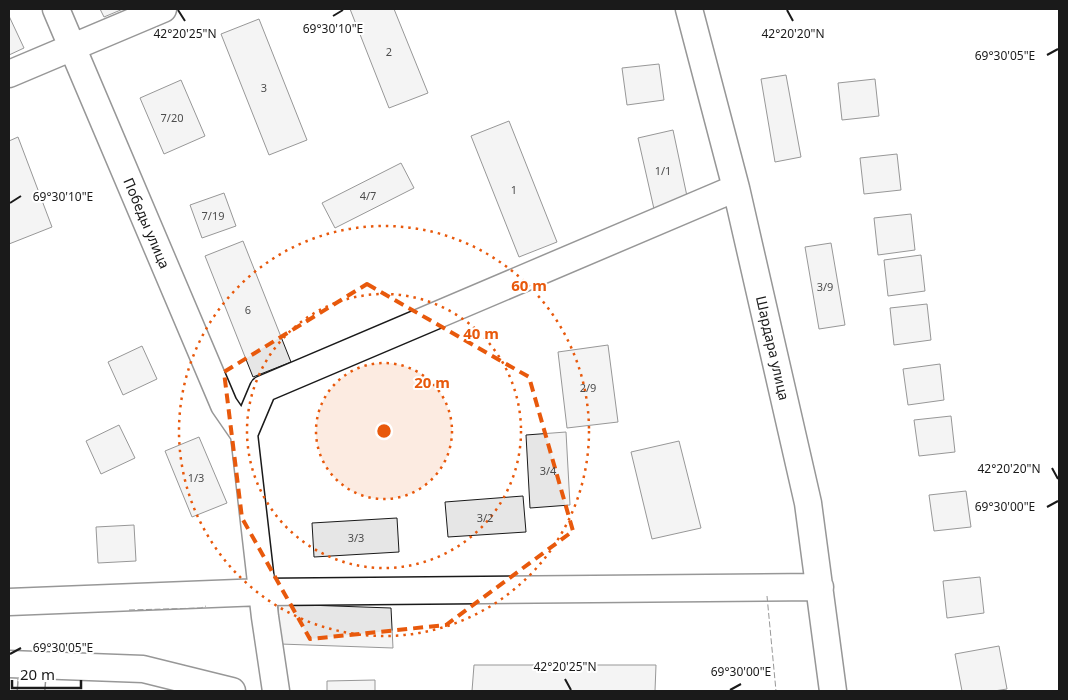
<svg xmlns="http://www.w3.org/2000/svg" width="1068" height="700" font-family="'Noto Sans',sans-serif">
<rect width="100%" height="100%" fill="#fff"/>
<path fill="#e6e6e6" stroke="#1a1a1a" d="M100,9H123L104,17Z
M350,9H394L428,93L389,108Z
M9,16L24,48L9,55Z
M259,19L307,140L269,155L221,34Z
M659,64L664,100L627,105L622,68Z
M786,75L801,157L775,162L761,79Z
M875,79L879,116L842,120L838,83Z
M181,80L205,136L164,154L140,98Z
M509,121L557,242L519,257L471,136Z
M673,130L688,201L654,209L638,138Z
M18,137L52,227L9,244V141Z
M897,154L901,190L864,194L860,158Z
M401,163L414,188L335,228L322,203Z
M224,193L236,226L202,238L190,205Z
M911,214L915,250L878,255L874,218Z
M243,241L291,362L253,377L205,256Z
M831,243L845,325L819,329L805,247Z
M921,255L925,291L888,296L884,260Z
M927,304L931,340L894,345L890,308Z
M608,345L618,422L567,428L558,352Z
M142,346L157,379L123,395L108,362Z
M940,364L944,400L908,405L903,369Z
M951,416L955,452L919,456L914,420Z
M119,425L135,458L101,474L86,441Z
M566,432L570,505L530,508L526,435Z
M199,437L227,503L192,517L165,451Z
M679,441L701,528L652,539L631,452Z
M966,491L971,527L934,531L929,495Z
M523,496L526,532L448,537L445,502Z
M397,518L399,552L314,557L312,523Z
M134,525L136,561L98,563L96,527Z
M980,577L984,613L947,618L943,581Z
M278,604L391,608L393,648L280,644Z
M999,646L1007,689L994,691H962L955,654Z
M474,665H656L655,691H472Z
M375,680V691H327V681Z"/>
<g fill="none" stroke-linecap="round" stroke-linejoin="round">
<defs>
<path id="minor" d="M56,9L224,405L244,434
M689,9L736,188L808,503L833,691
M9,74L163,9
M9,602L262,592L820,587
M9,664L143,669L232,691
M31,691L33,665
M276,691L265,617L244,434L263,389L736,188"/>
</defs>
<use href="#minor" stroke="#1a1a1a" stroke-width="29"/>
<use href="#minor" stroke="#fff" stroke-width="26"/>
<path stroke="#1a1a1a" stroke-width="1" stroke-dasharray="6 2.5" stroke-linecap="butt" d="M767,596L776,691
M129,610L201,608L206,606"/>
</g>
<path d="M0 0H1068V700H0ZM367,284L529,377L573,531L446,625L310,639L242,518L224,372Z" fill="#fff" fill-opacity=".55" fill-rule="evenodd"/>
<path fill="none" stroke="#e8590c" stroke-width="4" stroke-dasharray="10 6" stroke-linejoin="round" d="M367,284L529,377L573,531L446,625L310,639L242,518L224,372Z"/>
<path fill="none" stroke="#1a1a1a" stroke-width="2" d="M178,10L185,21M787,10L793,21M333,16L343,10M1047,55L1058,49M10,203L21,196M1052,468L1058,479M1047,507L1058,501M10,654L21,648M565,679L571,690M730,690L741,684"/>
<circle cx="384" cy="431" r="68" fill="#e8590c" fill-opacity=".12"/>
<g fill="none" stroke="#e8590c" stroke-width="2.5" stroke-dasharray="2.5 5">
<circle cx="384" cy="431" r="68"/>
<circle cx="384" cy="431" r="137"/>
<circle cx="384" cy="431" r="205"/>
</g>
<g text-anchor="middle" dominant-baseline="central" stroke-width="4" stroke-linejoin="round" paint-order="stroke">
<g font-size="11" fill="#4d4d4d">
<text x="389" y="51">2</text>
<text x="264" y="87">3</text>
<text x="172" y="117">7/20</text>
<text x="663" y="170">1/1</text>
<text x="514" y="189">1</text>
<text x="368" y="195">4/7</text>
<text x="213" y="215">7/19</text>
<text x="825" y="286">3/9</text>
<text x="248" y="309">6</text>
<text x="588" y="387">2/9</text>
<text x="548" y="470">3/4</text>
<text x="196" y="477">1/3</text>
<text x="485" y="517">3/2</text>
<text x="356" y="537">3/3</text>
</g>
<g font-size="14" fill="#1a1a1a" stroke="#fff">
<text transform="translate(147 223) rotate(67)">Победы улица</text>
<text transform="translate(773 348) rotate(77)">Шардара улица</text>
</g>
</g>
<g font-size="12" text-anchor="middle" fill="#1a1a1a" stroke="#fff" stroke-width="4" stroke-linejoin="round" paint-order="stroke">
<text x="333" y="33">69°30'10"E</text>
<text x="185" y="38">42°20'25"N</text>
<text x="793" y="38">42°20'20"N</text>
<text x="1005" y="60">69°30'05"E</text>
<text x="63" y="201">69°30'10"E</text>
<text x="1009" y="473">42°20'20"N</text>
<text x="1005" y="511">69°30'00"E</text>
<text x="63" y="652">69°30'05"E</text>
<text x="565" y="671">42°20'25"N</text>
<text x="741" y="676">69°30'00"E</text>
</g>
<circle cx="384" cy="431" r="8" fill="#e8590c" stroke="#fff" stroke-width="2.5"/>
<g font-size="15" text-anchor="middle" font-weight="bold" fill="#e8590c" stroke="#fff" stroke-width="4" stroke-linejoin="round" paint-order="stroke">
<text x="529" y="291">60 m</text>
<text x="481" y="339">40 m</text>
<text x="432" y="388">20 m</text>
</g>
<rect width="1068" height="700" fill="none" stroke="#1a1a1a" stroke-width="20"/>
<path d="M12 680v8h69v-8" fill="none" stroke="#1a1a1a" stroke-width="2.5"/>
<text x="20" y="680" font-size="15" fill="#1a1a1a" stroke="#ffffff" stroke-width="4" paint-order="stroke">20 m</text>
</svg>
